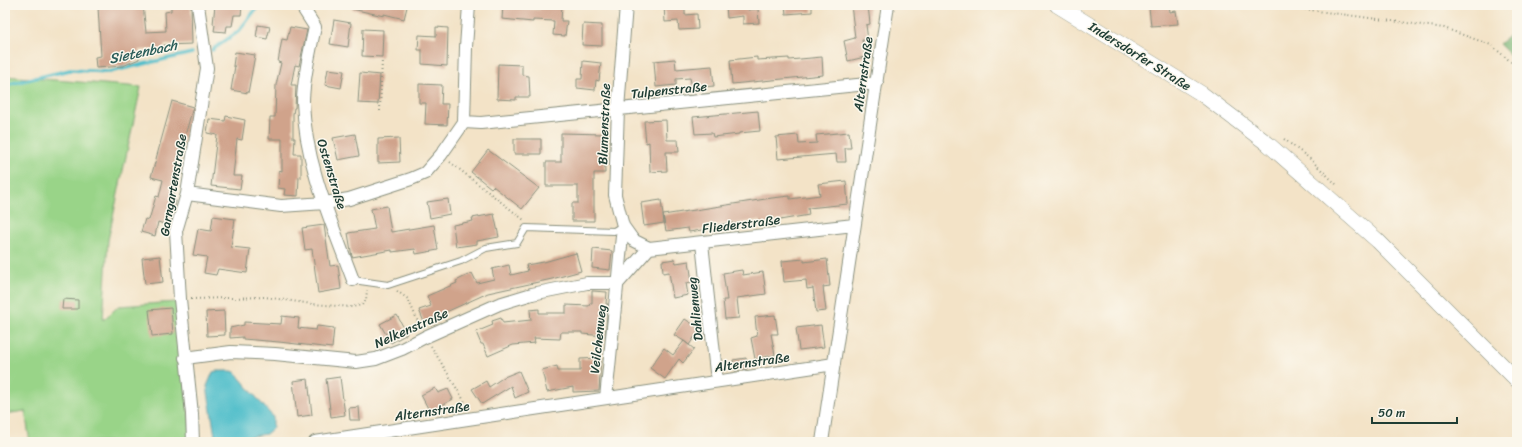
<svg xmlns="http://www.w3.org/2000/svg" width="1522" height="447" font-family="Sriracha,sans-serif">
<rect width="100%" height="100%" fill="#fbf7ec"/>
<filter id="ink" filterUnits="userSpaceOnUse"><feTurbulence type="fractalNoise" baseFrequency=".025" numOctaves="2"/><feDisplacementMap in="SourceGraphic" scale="8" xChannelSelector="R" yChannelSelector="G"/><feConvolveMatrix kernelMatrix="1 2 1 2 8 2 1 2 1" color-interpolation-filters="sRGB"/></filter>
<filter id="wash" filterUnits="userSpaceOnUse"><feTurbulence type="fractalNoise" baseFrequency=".012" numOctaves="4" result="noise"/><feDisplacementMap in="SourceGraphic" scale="16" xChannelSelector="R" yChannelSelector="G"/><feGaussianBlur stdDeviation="0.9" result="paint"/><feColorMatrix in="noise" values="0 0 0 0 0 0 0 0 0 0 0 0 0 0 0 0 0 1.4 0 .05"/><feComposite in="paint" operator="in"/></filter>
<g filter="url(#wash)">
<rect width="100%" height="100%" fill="#f3e3c7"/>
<path fill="#99d488" stroke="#5c885e" d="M5,76L141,87L108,240L103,320L119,306L176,302L192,442H30L25,411L5,414Z"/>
<path fill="#7ab674" stroke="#4c7a54" d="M1512,33L1517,35V62L1499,44Z"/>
<path fill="#52bfcb" stroke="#387e80" d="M216,371H232L235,372L273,417V428L266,434L223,441L215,436L207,386L213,372Z"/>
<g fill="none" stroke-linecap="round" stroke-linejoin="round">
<path stroke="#52bfcb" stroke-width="3.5" d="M212,50L239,31L259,5
M5,85L70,70L109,72L192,53"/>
</g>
<g id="blocks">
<path fill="#d0a38b" d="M125,5H143L146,32L166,31L165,12L171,11V5H191L192,44L164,45V49L139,50V59L123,66L96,68L95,57L101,56L98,7Z
M215,5H242L241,15H234L232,26H227L226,32L214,31L215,25L213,24Z
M352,5H400L407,7L404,19L384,14V16L352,9Z
M503,5H522V8L539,10L540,5H562L561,21H567L565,36L553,35L554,21L533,20V22L502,19Z
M664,5H685V15L697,14L698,29L679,30L678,21L665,22Z
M726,5H747L748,10L758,9L759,23L743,24V16L727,18Z
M785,5H812V12L786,14Z
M851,5H868L870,24L866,25L868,40H862L865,57L848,61L844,41L855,38Z
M1169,5L1170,12L1176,11L1178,24L1151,26L1149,7Z
M334,20L351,23L348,47L330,44Z
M583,24L602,25V46L582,45Z
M258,25L270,27L267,39L256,37Z
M290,27L307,30L299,66L295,65L291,85H296L295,108H294L293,114V138H295L294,154H301V178L299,177L298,196L284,195L285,189L278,188L279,170L282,171V139H269L270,117H275L276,85L281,63L278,62L282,39L287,40Z
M436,27L448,28L447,66L422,64V50H418L419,35L436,36Z
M363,29L383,30L382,57L362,56Z
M235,52L255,55L248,93L231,90L235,66H233Z
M757,57V60L789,58V60L822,57L823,75L732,84L730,60Z
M675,59L676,69L712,66L714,86L692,88L690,78L676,79V85L656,87L654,61Z
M583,61L601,63L599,81L596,80L595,90L577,88V79H582Z
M498,64L522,65V75L529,76L530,97H516V100L497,99Z
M328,69L344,71L341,88L325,85Z
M360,73L380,75L378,104L358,103Z
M419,84L442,85L441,104H448L447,125L425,124L426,103H419Z
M172,101L193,107L170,190L174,191L172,200L176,201L170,226L158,222L155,236L141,232L145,219L149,220L156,196L159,197L163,180L151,177Z
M758,111L760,131L739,133V134L713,137L712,133L695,134L693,117Z
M226,116L245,120L242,140L237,139L233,176H242L240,189L211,186L217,135L207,133L209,119L225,121Z
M666,120L667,140H678L679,152H666L667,171L650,172L649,142L646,143L644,121Z
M849,132L851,148H845L846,162H837L836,154L778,159L776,137L798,135L799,144L817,143L816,135Z
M561,133L604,134L605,173H594V221H572V203H578V186H546V162H561Z
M355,134L359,156L338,160L333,138Z
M399,138L400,162L378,163V139Z
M514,139H541V154H514Z
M488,150L539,188L522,209L493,186L491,188L471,172Z
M846,181L848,204L808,208L809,215L774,221L775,222L760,224V220L733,224V223L707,226L708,229L689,232L688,228L666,231L663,215L772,198L790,196V199L820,195L818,184Z
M448,199L450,214L430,218L427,202Z
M661,200L664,223L644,226L641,203Z
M387,206L391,232L434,225L438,250L416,254L415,249L392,252V250L352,257L348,233L375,229L371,209Z
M494,214L499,237L477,241V244L456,247L453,225L473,221L472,218Z
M213,216L235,219L231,247L250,249L247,273L218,269L216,275L204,273L207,257L193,255L198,229L211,231Z
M324,225L330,266L338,265L341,289L318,293L312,249L305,250L302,228Z
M593,249L612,251L610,270L592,268Z
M576,253L581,271L552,279L488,293L424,322L419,310L431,306L427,296L457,283L456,281L472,273L477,283L494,279L492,269L509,265L511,275L528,271L526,265L544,262Z
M160,256L163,282L145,284L142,258Z
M675,259L676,263L689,261L692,282L686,283L688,295L673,298L669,272L663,273L662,261Z
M804,259V262L827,259L830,286L823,287L826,311L816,312L813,288L807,289L806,280L784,282L782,261Z
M742,270L743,275L763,272L766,294L737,298L739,318L725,319L723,300H727L723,273Z
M592,291L607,292L606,304H608L605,336L582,334V332H561L560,339L534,338L535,343L513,345L488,356L483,344H481L476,332L493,325L492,321L501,318L503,323L531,320L530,310L539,309V313H566V305L589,306L590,303H592Z
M63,299L78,300V309H62Z
M171,308L173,334L152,336L149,310Z
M224,311L225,335L207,336L206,312Z
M397,315L407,334L391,343L380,324Z
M775,315L778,334H771L775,355L755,359L751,338L757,336L755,317Z
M282,316L299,318L298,328L316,330L317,326L334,328L332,348L279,342L243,339V337L230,338V328L244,325V322L281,324Z
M685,319L700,329L689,345L684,341L694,349L683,363L679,359L665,379L650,368L664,348L673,355L684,341L674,335Z
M821,325L824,347L799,350L796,328Z
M601,358L599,391L573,392V387L547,392L542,370L557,366L558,371H580V359Z
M746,358L747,369L735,371L733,360Z
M519,371L528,392L515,398L511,386L482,404L472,389L486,381L489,387L504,377Z
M340,377L345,415L331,417L326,379Z
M308,379L312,415L297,417L293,381Z
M435,388L438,393L448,389L453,399L430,412L421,395Z
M359,407L360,420H350L349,408Z"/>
</g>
</g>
<g filter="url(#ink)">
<use href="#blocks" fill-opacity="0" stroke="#89907e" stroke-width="1"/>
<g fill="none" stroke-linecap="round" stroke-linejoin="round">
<defs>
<path id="service" d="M353,280L388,285L461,261L486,248L517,243L526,228L614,231L622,226"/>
<path id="minor" d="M301,5L315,27C310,50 303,80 303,102C305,164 332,223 353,280
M626,5L618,109L615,195L623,226L633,240L649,248L854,225
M464,122L481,123L877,83
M187,194L281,206L325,203L349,199L411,179L425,173L441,155L464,122L466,47L469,5
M702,243L716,372
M185,358L231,352L275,354L356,362L376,359L402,349L425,337L499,304L532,294L587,283H618L649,248
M606,398L623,226
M193,442L192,414L180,299L176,231L187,194L207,68L198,5
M315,442L834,364
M822,442L888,5"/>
<path id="tertiary" d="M1057,5L1202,94L1268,144L1378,241L1517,380"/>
</defs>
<use href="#service" stroke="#89907e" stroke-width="8"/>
<use href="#minor" stroke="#89907e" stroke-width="14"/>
<use href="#tertiary" stroke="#89907e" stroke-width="16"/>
<path stroke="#89907e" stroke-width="2" stroke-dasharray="1 3" stroke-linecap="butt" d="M1273,5L1444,28L1491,45L1517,67
M380,111L382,59
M1284,139L1309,158L1338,186
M450,162L524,220
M397,291L408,299L420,326
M191,299L265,297L312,304L352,307L362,305L366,300L367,290
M431,346L468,407"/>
<use href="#service" stroke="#fff" stroke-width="6"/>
<use href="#minor" stroke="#fff" stroke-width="12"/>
<use href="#tertiary" stroke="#fff" stroke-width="15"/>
</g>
</g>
<g text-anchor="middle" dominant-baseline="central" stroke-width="3" stroke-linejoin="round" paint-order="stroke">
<g font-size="13" fill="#1f3d34" stroke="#fbf7ec">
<text transform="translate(1140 56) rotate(32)">Indersdorfer Straße</text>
<text transform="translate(863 74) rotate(-82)">Alternstraße</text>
<text transform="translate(669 90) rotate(-6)">Tulpenstraße</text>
<text transform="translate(604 124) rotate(-88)">Blumenstraße</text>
<text transform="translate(332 174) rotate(73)">Ostenstraße</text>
<text transform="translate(173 185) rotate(-80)">Garngartenstraße</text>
<text transform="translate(741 224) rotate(-7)">Fliederstraße</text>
<text transform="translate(695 309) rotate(-96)">Dahlienweg</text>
<text transform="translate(411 328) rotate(-24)">Nelkenstraße</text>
<text transform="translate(598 339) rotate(-84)">Veilchenweg</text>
<text transform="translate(752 362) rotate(-8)">Alternstraße</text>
<text transform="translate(432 411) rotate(-8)">Alternstraße</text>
</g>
<g font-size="14" font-style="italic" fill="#2c5e5a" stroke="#fbf7ec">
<text transform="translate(143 52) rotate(-12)">Sietenbach</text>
</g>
</g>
<rect width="1522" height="447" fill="none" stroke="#fbf7ec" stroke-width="20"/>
<path d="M1372 417v6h85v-6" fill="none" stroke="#1f3d34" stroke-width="2"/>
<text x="1378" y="417" font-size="12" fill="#1f3d34" stroke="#fbf7ec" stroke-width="3" paint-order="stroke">50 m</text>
</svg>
